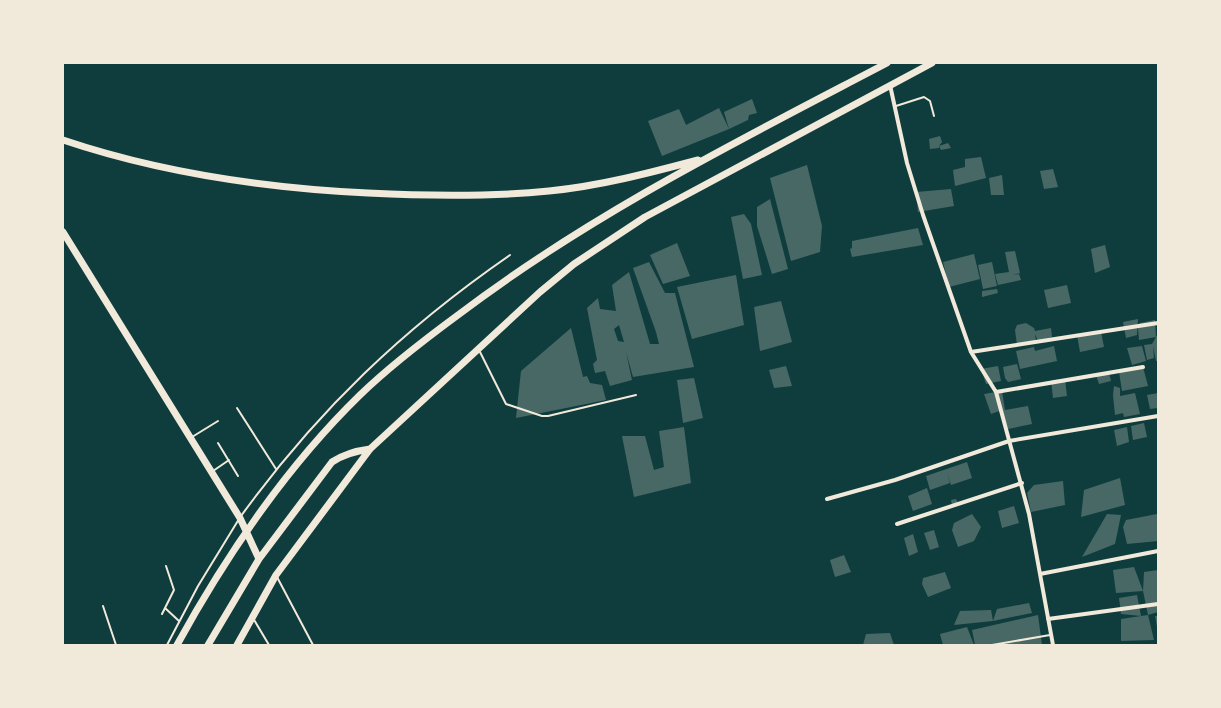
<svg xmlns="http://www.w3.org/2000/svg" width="1221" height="708" font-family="Ubuntu,sans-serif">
<rect width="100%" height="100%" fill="#0f3d3e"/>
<path fill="#486865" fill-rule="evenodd" d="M752,99L757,113L749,115L748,120L729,129L724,112Z
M719,108L729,129L662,156L648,121L679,109L686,125Z
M940,136L942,142L939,146L948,143L951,148L941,150L939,146V148L930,149L929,139Z
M981,157L986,178L955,186L953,170L965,167V159Z
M807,165L822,226L820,252L791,261L770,178Z
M1053,169L1058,187L1044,189L1040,171Z
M1002,175L1004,195H991L989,178Z
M951,189L954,206L918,212L916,192Z
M770,199L788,269L772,274L757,226V207Z
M744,214L751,224L762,275L743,279L731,217Z
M918,228L923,245L852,257L850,249L852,248V241Z
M677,243L690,276L663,284L650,255Z
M1105,245L1110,267L1095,273L1091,249Z
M1015,251L1020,273L1013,275L1019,274L1021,280L998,285L995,274L1009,272L1005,252Z
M974,254L980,279L949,287L943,262Z
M649,262L665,293H675L694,367L633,377L626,352L632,380L610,386L605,371L595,373L593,364L597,360L587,308L598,298L600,309L616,311L612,285L629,272L650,344H659L656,332L633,268ZM619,325L624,342L618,341L614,329Z
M992,262L997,286L983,289L978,265Z
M736,275L744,325L692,339L677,287Z
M1067,285L1071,303L1048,308L1044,290Z
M997,289L998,293L982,297V291Z
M781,301L792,342L760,351L754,307Z
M1138,319L1137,335L1126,338L1123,322Z
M1155,320L1156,337L1158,334V361H1156L1153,346L1154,358L1147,360L1144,345L1152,344L1156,337L1139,340L1138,328L1140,323Z
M1026,323L1034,328L1035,331L1051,328L1052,337L1038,341L1035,334L1036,341L1017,345L1015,330L1017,325Z
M571,328L583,377L587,376L590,383L602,385L606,400L516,418L521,371Z
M1101,332L1104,347L1080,352L1077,335Z
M1054,346L1057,361L1020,369L1016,351L1034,347L1035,351Z
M1142,346L1146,361L1132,365L1127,348Z
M1017,364L1021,379L1008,382L1005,378L1003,367Z
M786,366L792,386L774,388L769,370Z
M998,366L1001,381L986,384L981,369Z
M1143,367L1148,386L1122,391L1119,372Z
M1109,373L1111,381L1099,384L1096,375Z
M694,378L703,418L683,423L677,380Z
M1065,379L1067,396L1053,398L1051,380Z
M1114,386L1120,388V396L1135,393L1140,414L1124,417L1123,413L1115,415L1113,395Z
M1002,391L1005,410L1028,406L1032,424L1008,429L1002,410L991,414L984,394Z
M1158,393V408L1150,409L1147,395Z
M1144,423L1147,437L1133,440L1131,426Z
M684,427L691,483L634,497L622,436H645L654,470L664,467L659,431Z
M1127,427L1129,442L1117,446L1114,430Z
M967,462L972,478L951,485L947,472L950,483L930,490L926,476Z
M1120,478L1125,505L1081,517L1084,490Z
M1063,481L1065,505L1031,512L1027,493L1034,485Z
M927,488L932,504L913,511L908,496Z
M956,499L958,503L952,505L951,500Z
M1014,506L1019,523L1002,528L998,511Z
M972,514L981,527L974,541L958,547L952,530L954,523Z
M1107,514L1121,515L1115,544L1082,557Z
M1157,514L1158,541L1127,544L1123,527L1126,520Z
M934,530L939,547L930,550L924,533Z
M913,534L918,552L909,556L904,538Z
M844,555L851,572L835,577L830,560Z
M1134,567L1143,591L1144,572L1158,570V612L1148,615L1154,640L1121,641V619L1141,616L1121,614L1119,598L1137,595L1141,616L1148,615L1143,591L1116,593L1113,570Z
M945,572L951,588L928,597L922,584L923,578Z
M1029,603L1032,613L993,621L954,625L960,611L991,610L993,621L997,609Z
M1038,615L1042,645H975L972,630Z
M1155,616H1158V627H1157Z
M967,627L974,645H943L940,634Z
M890,633L894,645H863L866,634Z"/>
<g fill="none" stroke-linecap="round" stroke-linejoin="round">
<path stroke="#f1e9da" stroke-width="2" d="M896,106L924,97L930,101L934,116
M479,350L506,404L542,416H548L636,395
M237,408L276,469
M192,437L218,421
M218,443L238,476
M213,471L229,460
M241,516C318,410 403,329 510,255
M277,577L313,645
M103,606L116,645
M165,608L179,621
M162,614L174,590L166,566
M253,618L269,645
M167,645L198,586L239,519
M992,645L1050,635"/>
<path stroke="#f1e9da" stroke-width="4" d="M890,85L907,163L923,215L971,352L996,392L1029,514L1053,645
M971,352L1158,323
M996,392L1143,367
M827,499L895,480L1009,441L1158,416
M897,524L1022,483
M1040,574L1158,551
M1048,619L1158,604"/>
<path stroke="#f1e9da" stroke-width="7" d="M63,140C161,173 265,188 368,193C429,196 489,197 549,191C600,186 649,173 698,160
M63,232L240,518L259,559
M177,645C227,554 285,468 360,395C390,366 424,340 458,315C591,214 740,140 887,63
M208,645L259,559L332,462C344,454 355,451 370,449
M237,645L276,575L370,449L540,292L574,264L645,217L932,63"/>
</g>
<rect width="1221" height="708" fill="none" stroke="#f1e9da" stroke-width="128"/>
</svg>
